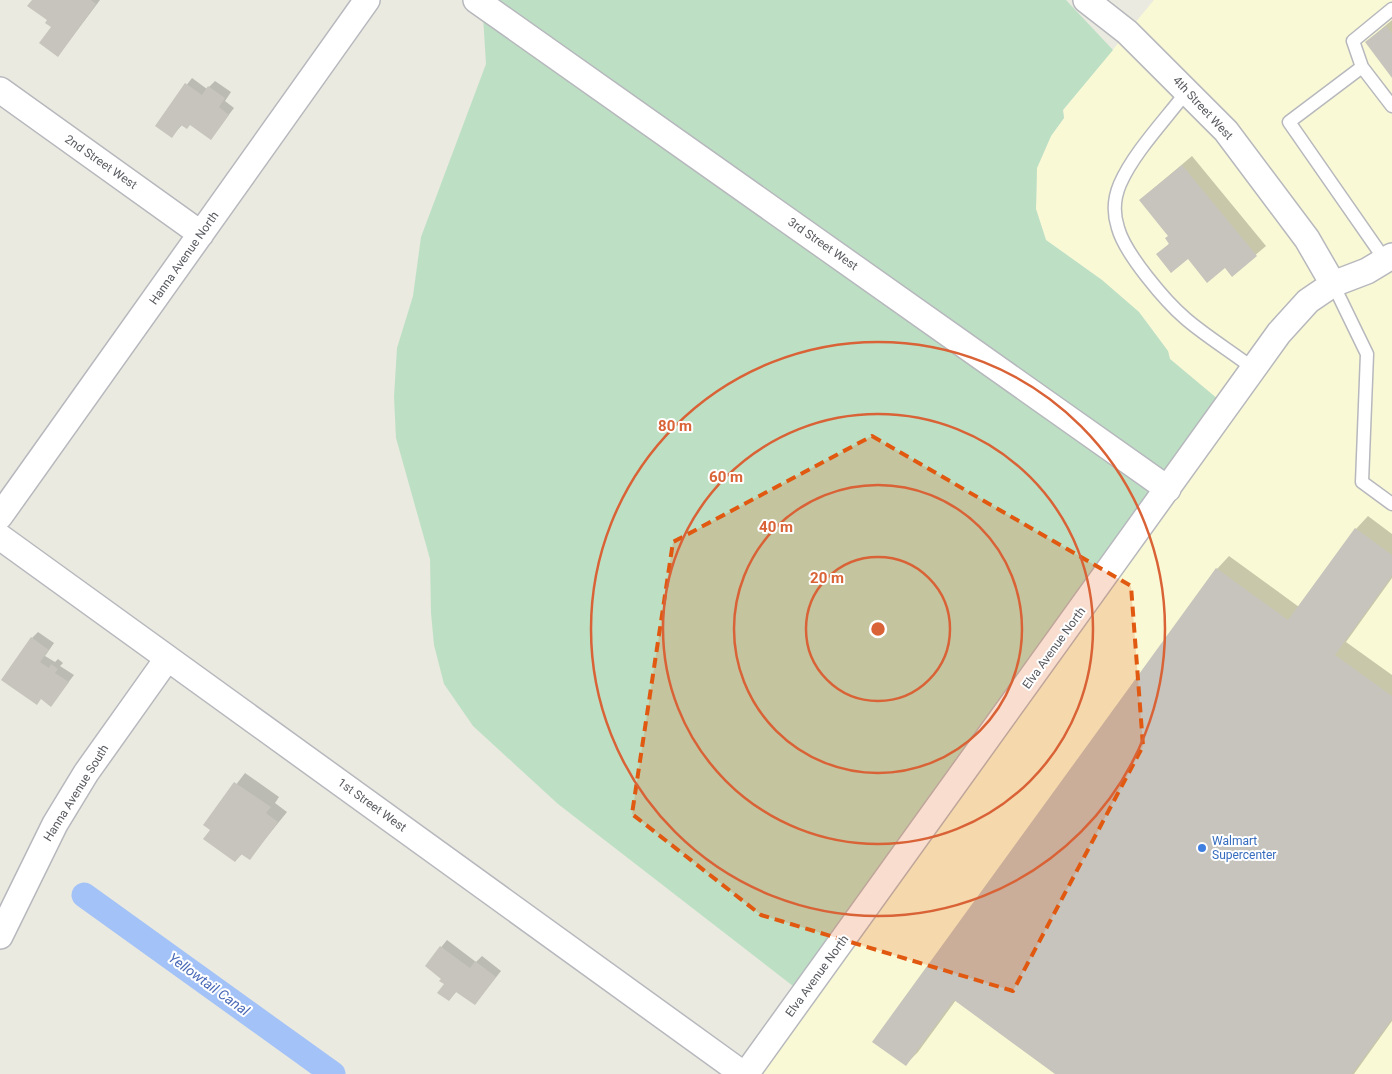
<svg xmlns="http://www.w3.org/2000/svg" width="1392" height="1074" font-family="Roboto,sans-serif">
<rect width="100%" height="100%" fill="#eaeae0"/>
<path fill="#faf9d5" d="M1154,0H1392V1074H744L1225,405L1170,359L1168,351L1139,312L1102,280L1046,240L1036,209L1037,168L1051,136L1064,118L1063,110Z"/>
<path fill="#bde0c4" d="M482,0H1066L1113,50L1063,110L1064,118L1051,136L1037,168L1036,209L1046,240L1102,280L1139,312L1168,351L1170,359L1225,405L802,993L558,804L473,726L444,684L434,645L431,613L430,559L396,438L394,397L397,348L413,296L421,237L486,64Z"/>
<path fill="#0003" d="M33,0H100L58,56L52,27Z
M1392,20V76L1366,42Z
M192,78L207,89L215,81L231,92L225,101L234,108L211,138L191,124L182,125L172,136L156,125Z
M1192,156L1266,246L1232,275L1225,267L1188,258L1158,254L1170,243L1169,236L1140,200Z
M1368,516L1392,534V578L1346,642L1392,675V1021L1354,1074H1057L956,1000L918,1052L906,1064L1217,569L1229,556L1299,607L1356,529Z
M38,632L54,643L45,656L55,662L58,659L63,663L60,666L74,675L51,705L32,638Z
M245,773L279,797L275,803L287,812L250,858L243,853L235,861L212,830L205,825Z
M447,940L476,962L482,956L501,971L475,1004L457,991L449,1000L443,979L426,966Z"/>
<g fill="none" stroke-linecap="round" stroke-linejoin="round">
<path stroke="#a3c2f7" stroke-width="25" d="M84,895L333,1074"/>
</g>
<path fill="#c6c4bc" d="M32,0H91L96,4L58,57L39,43L51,27L45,23L47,20L27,6Z
M1386,26L1392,34V78L1365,42Z
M185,83L202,95L208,86L225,98L219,107L229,115L211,140L190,125L187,129L181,125L172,138L155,126Z
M1182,165L1257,256L1232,277L1225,268L1207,283L1188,259L1171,273L1156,254L1169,244L1165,238L1168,236L1139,200Z
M1355,528L1392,555V576L1335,655L1392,696V1019L1352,1074H1055L954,1000L906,1066L872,1042L1216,568L1288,620Z
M31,637L49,650L40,662L49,668L51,664L58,669L55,673L69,682L51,707L41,699L37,705L1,680Z
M234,782L271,807L266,813L278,822L250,860L241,854L235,862L203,839L210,830L203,825Z
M440,946L470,968L475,961L496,977L475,1005L456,992L449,1001L437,993L444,984L439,981L441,979L425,966Z"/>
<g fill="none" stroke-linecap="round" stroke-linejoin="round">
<defs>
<path id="lane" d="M1362,67L1353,41L1392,9
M1187,91C1166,119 1134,152 1120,184C1114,198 1113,213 1118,228C1125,254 1166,302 1186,319C1207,337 1232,352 1254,369
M1385,260L1289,122L1362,67L1392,106
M1333,284L1367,354L1362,482L1392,504"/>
<path id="street" d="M476,0L1168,489
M1086,0L1127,32L1226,131L1307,239L1333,284
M0,90L201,234
M0,516L367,0
M0,537L743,1074
M0,936L55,824L86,773L167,659
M746,1074L1279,333L1308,301L1333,284L1367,271L1392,256"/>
</defs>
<use href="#lane" stroke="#b7b8bd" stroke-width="15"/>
<use href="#street" stroke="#b7b8bd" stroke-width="28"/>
<use href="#lane" stroke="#fff" stroke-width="12"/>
<use href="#street" stroke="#fff" stroke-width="25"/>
</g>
<path fill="#e15910" fill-opacity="0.2" stroke="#e15910" stroke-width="4" stroke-dasharray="10 6" stroke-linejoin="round" d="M872,436L1131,586L1143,746L1013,991L761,915L632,814L673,542Z"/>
<g fill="none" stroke="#d96236" stroke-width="2.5">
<circle cx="878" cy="629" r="72"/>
<circle cx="878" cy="629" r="144"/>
<circle cx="878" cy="629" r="215"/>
<circle cx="878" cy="629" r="287"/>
</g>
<circle fill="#3f7fe0" stroke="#fff" stroke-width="2" cx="1202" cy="848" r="5"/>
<g text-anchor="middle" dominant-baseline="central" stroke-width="4" stroke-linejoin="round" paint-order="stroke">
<g font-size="12" fill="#585a5f" stroke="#fff">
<text transform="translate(1203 108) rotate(47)">4th Street West</text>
<text transform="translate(101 162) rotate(35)">2nd Street West</text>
<text transform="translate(823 244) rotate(35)">3rd Street West</text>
<text transform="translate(184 258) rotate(-55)">Hanna Avenue North</text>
<text transform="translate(1054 648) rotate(-54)">Elva Avenue North</text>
<text transform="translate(76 793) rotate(-58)">Hanna Avenue South</text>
<text transform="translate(372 805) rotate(36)">1st Street West</text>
<text transform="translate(817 976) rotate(-54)">Elva Avenue North</text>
</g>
<g font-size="12" fill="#366cbe" stroke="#fff" text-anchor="start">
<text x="1212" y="841">Walmart<tspan x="1212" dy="14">Supercenter</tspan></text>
</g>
<g font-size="14" font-style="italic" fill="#4969b7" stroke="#fff">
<text transform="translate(209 984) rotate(36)">Yellowtail Canal</text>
</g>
</g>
<circle cx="878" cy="629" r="8" fill="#d96236" stroke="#fff" stroke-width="2.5"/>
<g font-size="15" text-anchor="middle" font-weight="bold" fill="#d96236" stroke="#fff" stroke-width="4" stroke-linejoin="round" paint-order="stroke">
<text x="675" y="431">80 m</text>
<text x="726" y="482">60 m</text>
<text x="776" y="532">40 m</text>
<text x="827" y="583">20 m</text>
</g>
</svg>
